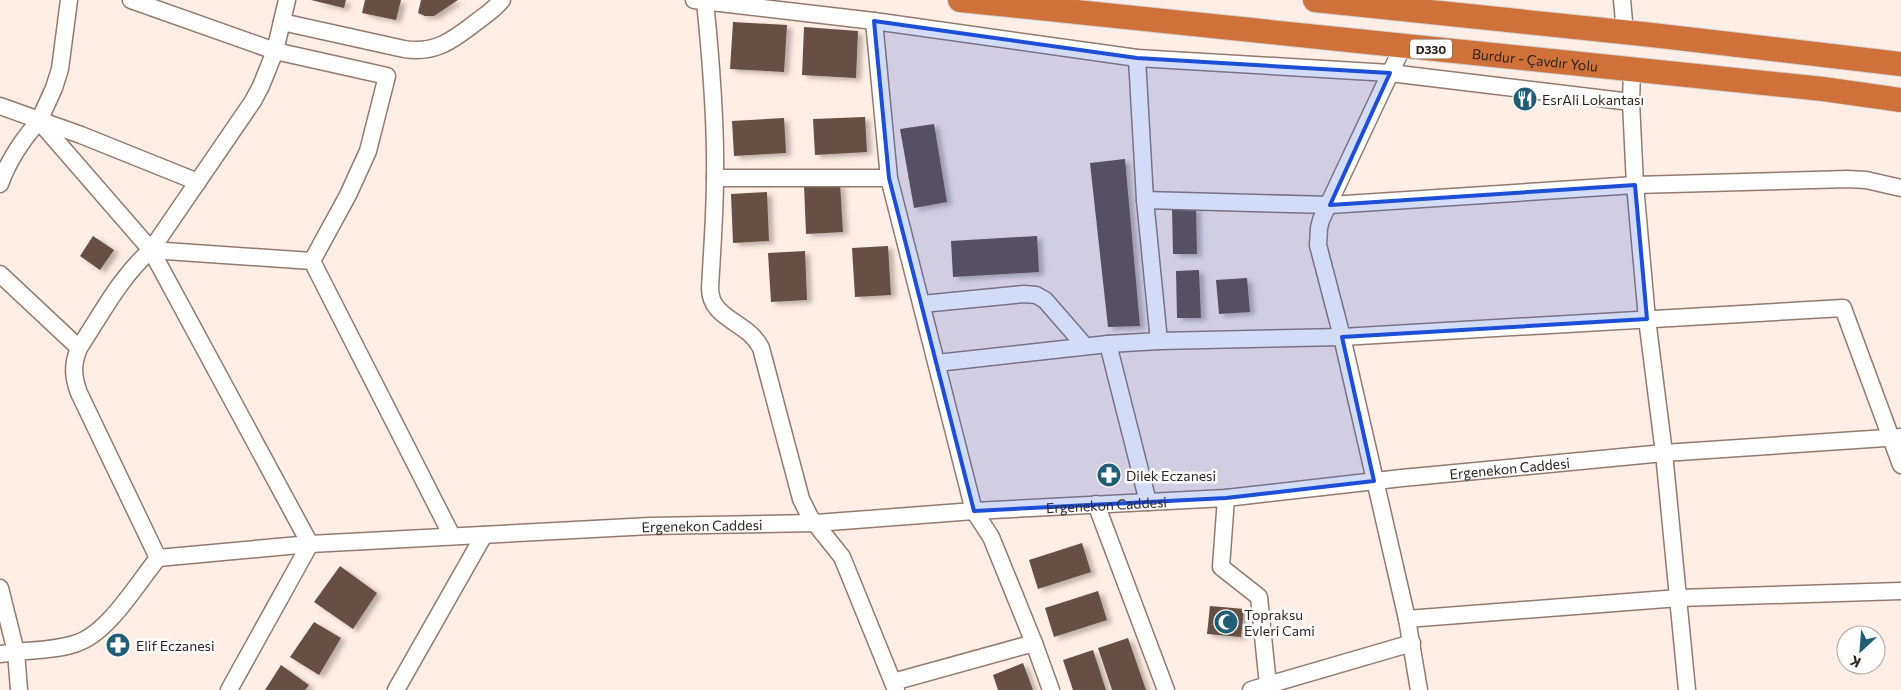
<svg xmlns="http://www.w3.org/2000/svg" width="1901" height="690" font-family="Commissioner,sans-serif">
<defs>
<filter id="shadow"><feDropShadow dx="5" dy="3" stdDeviation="2.5" flood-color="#0004"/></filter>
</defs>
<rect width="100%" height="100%" fill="#ffeee5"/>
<path fill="#665044" filter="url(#shadow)" d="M311,0H346L344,8Z
M365,0H401L396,20L362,13Z
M421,0H458L434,16H425L418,13Z
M733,22L787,25L784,72L730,69Z
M804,27L858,31L856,78L802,75Z
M865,117L867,152L815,155L813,119Z
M784,118L786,153L734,156L732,121Z
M934,124L947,202L914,208L900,129Z
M1125,159L1140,326L1108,327L1090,163Z
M840,184L843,232L806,234L804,185Z
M767,192L769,241L733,243L731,194Z
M1172,207H1196L1197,254H1173Z
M93,236L114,250L100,270L80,256Z
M1037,236L1039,272L953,277L951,241Z
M888,246L891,295L855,297L852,248Z
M805,251L807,300L771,302L768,253Z
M1199,270L1201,318H1177L1176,271Z
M1247,278L1250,312L1219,314L1216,280Z
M1082,543L1091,572L1038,589L1029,560Z
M340,566L377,593L353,629L314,602Z
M1098,591L1107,620L1054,637L1045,608Z
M1210,606L1244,609L1241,637L1207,634Z
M314,622L341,638L319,675L290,657Z
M1128,638L1146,690H1112L1098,648Z
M1093,650L1106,690H1073L1063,660Z
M1023,663L1033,690H998L993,675Z
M281,665L309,685L305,690H265Z"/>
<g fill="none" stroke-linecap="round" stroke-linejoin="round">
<defs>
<g id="minor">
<path d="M131,0L275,51L387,76L368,151L348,195L312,261L151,250"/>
<path d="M694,0L874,21L1137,58L1390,73L1631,102"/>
<path d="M1622,0L1625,32"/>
<path d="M705,1C711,60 716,118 715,177C715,214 712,251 710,288C710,320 748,321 761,348L801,499L810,517L842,557L896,690"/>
<path d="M874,21L889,178L974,511L991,537L1034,643L1051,690"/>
<path d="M282,22L404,49C434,54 452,41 475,23C484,16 494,10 502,0"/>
<path d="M1403,46L1321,220L1319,228L1318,245L1342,337L1407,619L1679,598L1901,591"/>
<path d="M1137,58L1145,200L1159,341"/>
<path d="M1632,70L1631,102L1635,185L1647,319L1664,453L1687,690"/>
<path d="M0,106L81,135L198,182"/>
<path d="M39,121L54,88L60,69L69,0"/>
<path d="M715,178H889"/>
<path d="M0,184C9,159 22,140 39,121L151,250L310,544"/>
<path d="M1145,200L1330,205L1635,185L1848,179L1866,180L1901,188"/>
<path d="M312,261L452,536"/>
<path d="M0,274L79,348"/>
<path d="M922,304L1024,294L1036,295L1045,300L1085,346"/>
<path d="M1108,344L1148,502"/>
<path d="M937,363L1108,344L1159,341L1342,337L1843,308L1901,465"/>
<path d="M1226,498L1221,567L1259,597L1268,685L1251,690"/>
<path d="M1096,504L1166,690"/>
<path d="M158,558L79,393C73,377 72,365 79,348C101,315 120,277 151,250L253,101L261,86L275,51L287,0"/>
<path d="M0,588L16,652L0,654"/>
<path d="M1407,619L1419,690"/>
<path d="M893,682L1034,643"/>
<path id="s1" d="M19,690L16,652C35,650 58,650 77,643C108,633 137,584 158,558L310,544L650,526L816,523L974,511L1226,498L1402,478L1664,453L1901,437"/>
<path d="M229,690L310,544"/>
<path d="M396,690L484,535"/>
<path d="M1270,690L1268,685L1412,643"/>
</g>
<g id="highway">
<path id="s2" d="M960,0L1823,89L1901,100"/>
<path d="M1315,0L1652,35L1901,64"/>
</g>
</defs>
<use href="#minor" stroke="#937a6e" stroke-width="19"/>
<use href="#highway" stroke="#d5d3d2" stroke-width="26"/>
<use href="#minor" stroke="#fff" stroke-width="16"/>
<use href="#highway" stroke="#cf713b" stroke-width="24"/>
</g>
<path fill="#1d4ed8" fill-opacity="0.2" stroke="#1d4ed8" stroke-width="4" stroke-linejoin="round" d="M874,21L1137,58L1390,73L1330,205L1635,185L1647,319L1342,337L1374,481L1226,498L974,511L889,178Z"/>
<defs>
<symbol id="restaurant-disc" viewBox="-11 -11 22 22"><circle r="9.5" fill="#215d75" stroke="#fff"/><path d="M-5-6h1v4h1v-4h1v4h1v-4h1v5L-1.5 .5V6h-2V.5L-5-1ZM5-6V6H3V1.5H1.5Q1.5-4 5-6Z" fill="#fff"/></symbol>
<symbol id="pharmacy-disc" viewBox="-11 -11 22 22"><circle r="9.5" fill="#215d75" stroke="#fff"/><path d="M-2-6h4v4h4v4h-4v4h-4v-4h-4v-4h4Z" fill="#fff"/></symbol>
<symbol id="mosque-disc" viewBox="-11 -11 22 22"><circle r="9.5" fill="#215d75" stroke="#fff"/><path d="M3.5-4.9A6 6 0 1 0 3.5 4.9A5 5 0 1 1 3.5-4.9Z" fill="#fff"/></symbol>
</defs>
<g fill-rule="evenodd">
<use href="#restaurant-disc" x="1511" y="85" width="28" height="28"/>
<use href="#pharmacy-disc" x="1095" y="461" width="28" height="28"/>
<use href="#mosque-disc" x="1212" y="608" width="28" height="28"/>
<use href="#pharmacy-disc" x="104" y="631" width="28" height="28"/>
</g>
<g text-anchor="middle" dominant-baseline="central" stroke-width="5" stroke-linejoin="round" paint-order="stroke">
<rect fill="#fff" stroke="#6d6662" stroke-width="1" x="1410" y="39.5" width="42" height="19" rx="4"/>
<g font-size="12" font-weight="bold" fill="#2e241f">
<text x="1431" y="49">D330</text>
</g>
<g font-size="14" fill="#2e241f" stroke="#fff">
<text stroke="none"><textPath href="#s2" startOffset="578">Burdur - Çavdır Yolu</textPath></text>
<text stroke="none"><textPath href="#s1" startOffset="1574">Ergenekon Caddesi</textPath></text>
<text stroke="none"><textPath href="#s1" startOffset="1169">Ergenekon Caddesi</textPath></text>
<text stroke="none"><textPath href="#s1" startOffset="764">Ergenekon Caddesi</textPath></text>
</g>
<g font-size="14" fill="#2e241f" stroke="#fff" text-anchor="start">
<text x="1542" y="99">EsrAli Lokantası</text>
<text x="1126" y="475">Dilek Eczanesi</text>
<text x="1244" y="614">Topraksu<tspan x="1244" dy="16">Evleri Cami</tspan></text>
<text x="136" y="645">Elif Eczanesi</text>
</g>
</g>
<g transform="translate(1861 650) rotate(206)"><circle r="24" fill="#ffffff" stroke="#aba7a5"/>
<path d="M0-4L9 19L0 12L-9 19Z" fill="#215d75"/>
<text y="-8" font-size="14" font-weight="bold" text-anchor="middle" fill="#2e241f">K</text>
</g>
</svg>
